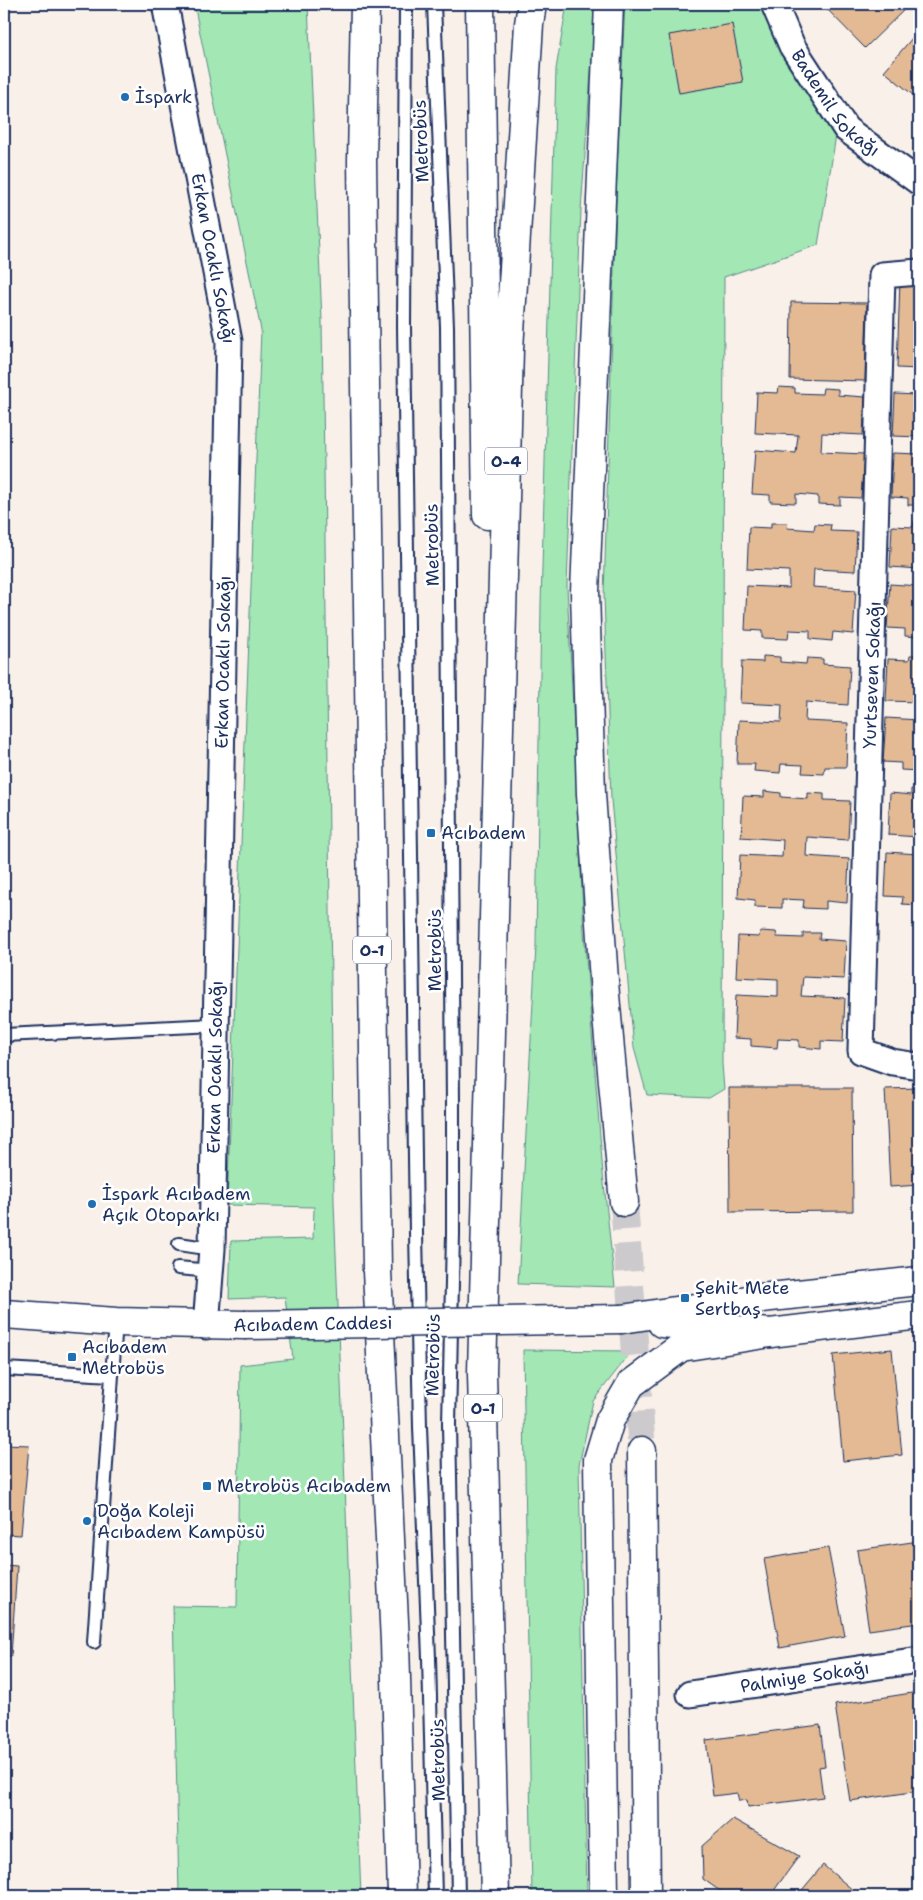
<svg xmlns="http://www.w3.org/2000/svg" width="923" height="1900" font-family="'Shantell Sans',sans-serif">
<rect width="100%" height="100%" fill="#f9f1e9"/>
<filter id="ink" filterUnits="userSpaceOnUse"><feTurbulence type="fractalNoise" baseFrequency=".02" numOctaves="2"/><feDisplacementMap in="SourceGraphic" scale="10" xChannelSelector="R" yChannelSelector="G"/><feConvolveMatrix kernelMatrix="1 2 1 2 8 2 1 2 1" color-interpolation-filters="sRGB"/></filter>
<g filter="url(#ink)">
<path fill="#a2e7b4" stroke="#5e8b89" d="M194,4H308L322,320L334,1202L361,1896H179L173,1606L237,1607L240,1365L293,1359L285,1297L229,1299L231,1241L313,1239L314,1207L227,1205L261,330Z
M567,4H596L581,210L567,586L584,932L603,1174L615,1287L518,1284L536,945L541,604L556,69Z
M625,4H780L841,105L818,245L724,277L722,1064L724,1089L709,1098L647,1095L634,1048L611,800L604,595L617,170Z
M523,1350L632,1351L593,1401L579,1465L587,1896H532Z"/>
<path fill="#e3ba93" stroke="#1b2f5e" d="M828,4H910L865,48L825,7Z
M732,24L743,82L679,93L669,35Z
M919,30V100L884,71Z
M900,279L919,280V369L897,368Z
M791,302L867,303L865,381L790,379Z
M779,387L795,388V393L822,394L823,388L838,389V395L865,397L863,435L822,433L821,452L864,454L861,498L840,497V505L818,504V496L796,494V503L770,502V495L752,494L755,450L796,453L798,435L755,433L757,392L778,393Z
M917,390H919V437L893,436L895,394L916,395Z
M893,453L919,454V505H908V498L891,497Z
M914,521H919V569L890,567L892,526L913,527Z
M771,523H788L787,528L814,530L815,524L831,525L830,531L857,532L855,571L814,569L813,587L856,590L853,634L833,632L832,641L810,639V631L789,630L788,639L762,638V631L745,630L747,586L789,588V571L747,569L749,527L771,528Z
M890,584L919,586V637L905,636V629L887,628Z
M910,655H919V702L886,701L888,659L909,660Z
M763,656L780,657V662L806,664L807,658L823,659V664L850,666L848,705L806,702L805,721L848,723L846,767H825L824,774L802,773L803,765L781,764L780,773L754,771L755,764H737L739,720L781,722L782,705L740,703L742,661L763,662Z
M886,718L919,720V771L901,770V763L883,762Z
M911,789L919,790V837L888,835L890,793L911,795Z
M764,791L781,793V797L808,799V793L824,794V800L850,801L848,840L807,837L806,856L849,859L847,903L826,901V909L803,908L804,900L782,899V908L755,907V900L738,898L740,855L782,857L783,840L741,837L743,796L764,797Z
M887,852L919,854V905L902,904L903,897L885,896Z
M760,931L776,932L777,937L803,938V933H820L819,939L846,941L844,979L803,977L801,996L845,998L843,1042L821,1041V1049L799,1047V1040L778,1039L777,1048L751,1046V1039L734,1038L736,995L778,997V979L736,977L738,936L759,937Z
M729,1088H852L853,1211L730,1212Z
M919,1088V1185L890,1187L885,1089Z
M892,1349L902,1455L843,1461L833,1355Z
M4,1444L29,1445L21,1535L5,1534L4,1544Z
M919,1541V1623L869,1630L857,1550Z
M828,1548L845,1636L780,1648L764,1559Z
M4,1565L17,1566L11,1656H4Z
M918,1692L919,1791L850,1801L835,1705Z
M820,1725L825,1766L819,1767L823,1797L748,1807L747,1800L739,1801L737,1793L713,1796L706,1740Z
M733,1819L799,1856L770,1896H727L703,1879L702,1846Z
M823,1865L860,1896H797Z"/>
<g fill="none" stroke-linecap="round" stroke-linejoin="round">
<path stroke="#cdcacd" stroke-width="28" stroke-dasharray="28 14" stroke-linecap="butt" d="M624,1202L642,1451"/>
<defs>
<path id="lane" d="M406,4L404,326L416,1233L420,1427L429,1658L435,1896
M434,4L447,327L453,1104V1234L449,1424L458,1896
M4,1035L216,1025
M179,1244L212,1249
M178,1268L211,1271
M4,1369L112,1375L94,1642
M112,1375L116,1322"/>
<g id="street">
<path id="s1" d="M165,4L229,341L212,1249L206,1326"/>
<path id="s2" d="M774,4L792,46L846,129L919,182"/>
<path d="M919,272L882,275L861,1051L892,1062L919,1066"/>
<path id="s3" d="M690,1694L919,1660"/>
</g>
<path id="primary" d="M4,1314L116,1322L244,1325
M622,1319L761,1298L919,1281
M662,1323L770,1333L919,1315"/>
<path id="highway" d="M365,4L362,161L377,1271L395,1642L402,1896
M480,4L487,515
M609,4L585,592L591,794L605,995L624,1202
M642,1451L646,1896
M495,1896L482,1373L509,349L529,24L532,4
M604,1896L598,1460L610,1420L631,1384L681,1347L770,1333"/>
</defs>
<use href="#lane" stroke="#1b2f5e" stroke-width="16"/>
<use href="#street" stroke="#1b2f5e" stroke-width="29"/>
<use href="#primary" stroke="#1b2f5e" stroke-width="31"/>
<use href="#highway" stroke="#1b2f5e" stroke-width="31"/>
<use href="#lane" stroke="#fff" stroke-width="12"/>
<use href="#street" stroke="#fff" stroke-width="25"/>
<use href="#primary" stroke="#fff" stroke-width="28"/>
<use href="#highway" stroke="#fff" stroke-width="28"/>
<defs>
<path id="primary-bridge" d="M244,1325L622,1319"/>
</defs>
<use href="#primary-bridge" stroke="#1b2f5e" stroke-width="31" stroke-linecap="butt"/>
<use href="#primary-bridge" stroke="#fff" stroke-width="28"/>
</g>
</g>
<g fill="#1f6fb2" stroke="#fff" stroke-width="2">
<circle cx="125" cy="97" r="5"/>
<rect x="426" y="828" width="10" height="10" rx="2.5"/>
<circle cx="92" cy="1204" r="5"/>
<rect x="680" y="1293" width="10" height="10" rx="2.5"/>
<rect x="67" y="1352" width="10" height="10" rx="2.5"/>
<rect x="202" y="1481" width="10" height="10" rx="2.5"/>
<circle cx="87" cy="1521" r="5"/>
</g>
<g text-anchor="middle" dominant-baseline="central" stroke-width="5" stroke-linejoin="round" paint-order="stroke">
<g fill="#fff" stroke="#5f6d8e" stroke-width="1">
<rect x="485" y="447.5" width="42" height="27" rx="4"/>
<rect x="353" y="936.5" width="38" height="27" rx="4"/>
<rect x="464" y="1394.5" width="38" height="27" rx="4"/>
</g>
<g font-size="16" font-weight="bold" fill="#1b2f5e">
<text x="506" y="461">O-4</text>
<text x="372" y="950">O-1</text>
<text x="483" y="1408">O-1</text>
</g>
<g font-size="18" fill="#1b2f5e" stroke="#fff" text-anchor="start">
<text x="135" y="97">İspark</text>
<text x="441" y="833">Acıbadem</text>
<text x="102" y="1194">İspark Acıbadem<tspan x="102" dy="21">Açık Otoparkı</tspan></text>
<text x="695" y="1288">Şehit Mete<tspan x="695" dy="21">Sertbaş</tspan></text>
<text x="82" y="1347">Acıbadem<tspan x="82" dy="21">Metrobüs</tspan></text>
<text x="217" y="1486">Metrobüs Acıbadem</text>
<text x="97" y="1511">Doğa Koleji<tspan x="97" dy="21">Acıbadem Kampüsü</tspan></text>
</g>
<g font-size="18" fill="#1b2f5e" stroke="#fff">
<text stroke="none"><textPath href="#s2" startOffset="118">Bademil Sokağı</textPath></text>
<text transform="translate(421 141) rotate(-92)">Metrobüs</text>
<text stroke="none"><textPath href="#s1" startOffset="259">Erkan Ocaklı Sokağı</textPath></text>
<text transform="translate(432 545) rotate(-91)">Metrobüs</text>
<text transform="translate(223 662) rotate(-89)">Erkan Ocaklı Sokağı</text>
<text transform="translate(872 675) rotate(-88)">Yurtseven Sokağı</text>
<text transform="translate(435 950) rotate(-90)">Metrobüs</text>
<text transform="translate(215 1067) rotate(-89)">Erkan Ocaklı Sokağı</text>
<text transform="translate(313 1324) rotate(-1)">Acıbadem Caddesi</text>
<text transform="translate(433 1355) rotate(-89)">Metrobüs</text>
<text stroke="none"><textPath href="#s3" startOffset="116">Palmiye Sokağı</textPath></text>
<text transform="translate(438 1760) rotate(-91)">Metrobüs</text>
</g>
</g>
<rect width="923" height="1900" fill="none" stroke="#fff" stroke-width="20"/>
<rect x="10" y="10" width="903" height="1880" fill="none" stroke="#1b2f5e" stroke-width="2" filter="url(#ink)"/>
</svg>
